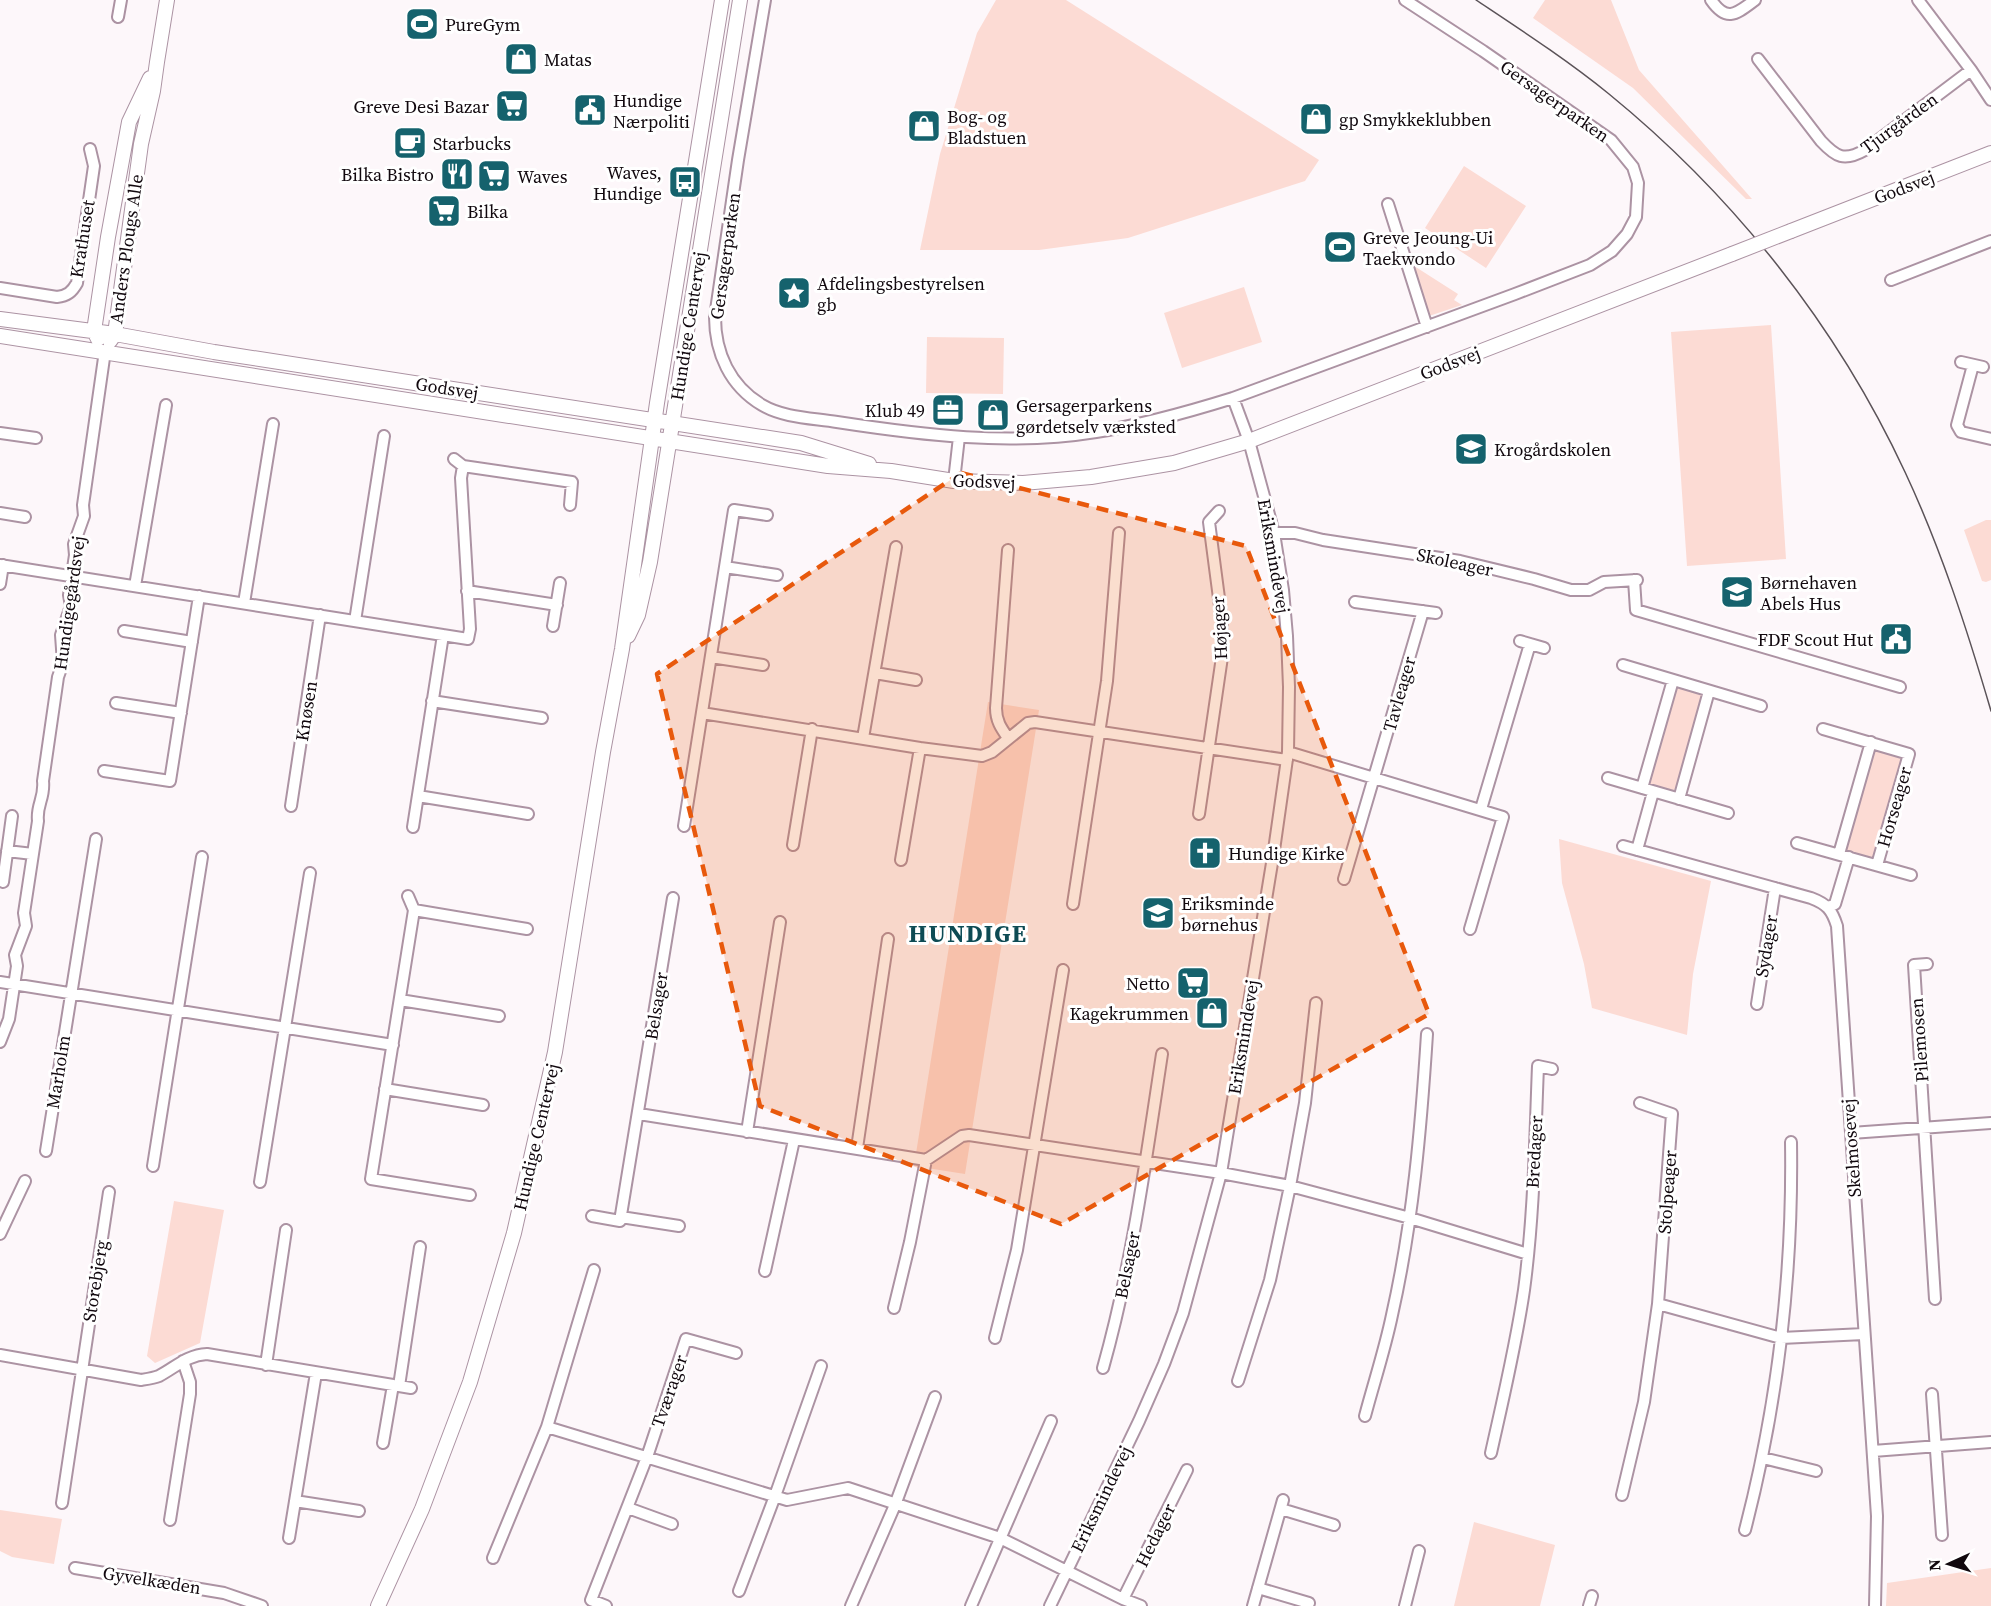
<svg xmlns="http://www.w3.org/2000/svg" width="1991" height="1606" font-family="'Source Serif 4',serif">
<rect width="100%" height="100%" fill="#fdf7fa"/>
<path fill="#fcdbd4" d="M996,0H1066L1319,160L1305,181L1128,238L1039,250H920L940,154L977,33Z
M1545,0H1611L1639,70L1752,199H1746L1633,88L1533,18Z
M1464,166L1526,206L1486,268L1425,228Z
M1411,264L1458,294L1454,300L1462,305L1429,316Z
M1244,287L1262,342L1182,368L1164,313Z
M1771,325L1786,559L1687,566L1671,332Z
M927,337L1004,338L1003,394L926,393Z
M1986,520H1991V580L1986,582L1982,581L1964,530Z
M1681,686L1699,691L1703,696L1676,789L1672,791L1652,787L1648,781L1675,688Z
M988,702L1039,710L965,1174L914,1166Z
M1876,748L1901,755L1903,761L1876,858L1873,859L1846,853L1845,850L1873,750Z
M1559,839L1711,881L1693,974L1687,1035L1592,1008L1584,964L1562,883Z
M174,1201L224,1210L200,1343L155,1363L147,1356Z
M0,1510L62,1519L54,1564L12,1557L0,1551Z
M1474,1522L1555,1545L1540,1606H1454Z
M1991,1568V1606H1886L1887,1583Z"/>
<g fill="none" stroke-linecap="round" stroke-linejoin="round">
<defs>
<path id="minor" d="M765,0L738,160L715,317C715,353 730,386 762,405C784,418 813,418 837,422C922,435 1010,446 1096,432C1143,425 1188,412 1233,398L1515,294L1590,265L1612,251L1627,234L1636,217L1638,183L1633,167L1611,140L1483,51L1405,0
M1711,0C1727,23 1736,14 1755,0
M1918,0L1971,70L1991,100
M118,17L121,0
M1758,59L1821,141C1836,157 1844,162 1865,150L1971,70
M1388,204L1427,327
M1891,280L1991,241
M0,288L57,297C67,296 72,292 77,283L94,166L90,149
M1961,362L1983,367
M1973,365L1957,425L1961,432L1991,439
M0,433L36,438
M454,459L463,466
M954,481L959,437
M0,513L25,517
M1274,533H1295L1323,540L1460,561L1534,579L1571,590H1589L1604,582L1637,580
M1008,550L996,708C996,721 1001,728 1008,738
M0,565L468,639L470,629L461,478L463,466L572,482L570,505
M725,567L777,575
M1634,580L1636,610L1900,687
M0,584L3,565
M135,586L166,405
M467,591L557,605
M1355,602L1436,613
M244,603L273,424
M355,621L384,436
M553,626L560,583
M124,631L192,642
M1520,641L1544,648
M711,657L763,665
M1623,665L1761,706
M875,673L916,680
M432,701L542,718
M116,703L181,713
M702,713L920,748L982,756L992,752L1028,723L1035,722L1287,760
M1823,729L1909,754L1877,865
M863,738L896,547
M1288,752L1503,817L1470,929
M104,771L170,781L199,596
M1608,778L1728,813
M1642,788L1673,680
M418,796L528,814
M1679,799L1709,691
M291,806L320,615
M1481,809L1530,644
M1199,814L1222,657V621L1209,522L1219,511
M684,826L734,510L767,515
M413,827L443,635
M1797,843L1911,875
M793,845L812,729
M1623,846L1811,898C1827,904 1832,910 1837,926L1877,1516L1875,1606
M1637,850L1653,792
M7,851L33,854
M1839,854L1871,742
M901,860L920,748
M1344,879L1423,611
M3,882L12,816
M408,896L414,910
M1073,904L1107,681L1119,533
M1829,907L1835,904L1849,857
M1927,964L1914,965L1935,1299
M0,982L393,1045
M400,1000L499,1016
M1757,1004L1775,888
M0,1042L9,1019L17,966L15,955L26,926L24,913L38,821C36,805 45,798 43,781L58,677L63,663L61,635L71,606L69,595L75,555L74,544L84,516L83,505L105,351
M385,1089L483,1105
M639,1114L926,1160L962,1136L969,1135L1221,1173L1290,1186L1410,1218L1528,1254
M747,1132L780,922
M1851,1133L1991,1123
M857,1148L888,939
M46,1151L96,839
M153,1166L202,857
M260,1182L310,873
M470,1195L371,1179L414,910L527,929
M592,1216L620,1221L673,898
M621,1217L679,1226
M0,1234L25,1181
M765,1271L794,1140
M1658,1304L1781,1338L1864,1334
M894,1308L910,1242L926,1160
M995,1338L1017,1250L1063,970
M0,1355L141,1380C147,1379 154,1378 159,1376C176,1367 187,1355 207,1354L411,1388
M266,1365L286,1230
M1103,1368C1132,1265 1146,1159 1162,1054
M1238,1381L1270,1280L1290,1186L1305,1103L1316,1003
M399,1386L420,1247
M1932,1394L1942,1535
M1365,1416C1374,1382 1385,1349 1392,1315C1413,1222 1421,1128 1427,1034
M547,1427L787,1500L848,1488L1000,1538L1123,1599L1141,1606
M383,1443L393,1385
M1873,1451L1991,1442
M1491,1453C1503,1399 1516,1345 1524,1290C1534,1216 1535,1141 1538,1066L1552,1069
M1763,1458L1816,1471
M1622,1495L1644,1402L1658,1304L1672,1114L1640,1103
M295,1501L359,1511
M62,1503L109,1192
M628,1508L672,1524
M1281,1509L1334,1525
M170,1520L190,1394V1382L183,1361
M1745,1530C1778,1403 1793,1273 1791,1142
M289,1538L316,1373
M493,1558L547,1427L594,1270
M75,1568L224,1593L262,1606
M1258,1588L1309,1603
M739,1591L775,1496L821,1366
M1123,1599L1187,1470
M606,1606L591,1600L647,1457L686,1339L736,1353
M851,1606L895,1505L935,1397
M971,1606L1051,1421
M1050,1606L1139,1421L1164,1364L1183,1313L1221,1173L1273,857L1288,752L1289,687L1287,636L1283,590L1274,533L1249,441L1233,398
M1253,1606L1283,1500
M1405,1606L1419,1551
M1589,1606L1592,1596"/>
<path id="tertiary" d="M1791,231L1991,153
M0,319L115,334L214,352L801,443L869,464
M0,336L828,466L891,471L954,481L1023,483L1091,477L1174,463L1249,441L1732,254
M98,339L94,331L108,237L129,122L150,78
M110,341L115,334L141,144L153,91L157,62L167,0
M628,636L638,615L650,562L740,0
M378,1606L422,1509L470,1382L514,1233L555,1052L603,752L622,649L657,403L722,0"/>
</defs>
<use href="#minor" stroke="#ac93a3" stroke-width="14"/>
<use href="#tertiary" stroke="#ac93a3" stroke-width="16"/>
<use href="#minor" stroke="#fff" stroke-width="10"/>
<use href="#tertiary" stroke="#fff" stroke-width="14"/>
<path stroke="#5b5358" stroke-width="1.5" d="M1476,0C1521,30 1567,60 1609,94C1734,196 1837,326 1905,472C1941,549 1967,629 1991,711"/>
<defs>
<path id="tertiary-bridge" d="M1732,254L1791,231"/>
</defs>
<use href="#tertiary-bridge" stroke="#ac93a3" stroke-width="16" stroke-linecap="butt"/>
<use href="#tertiary-bridge" stroke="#fff" stroke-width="14"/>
</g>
<path fill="#e8590c" fill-opacity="0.2" stroke="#e8590c" stroke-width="4.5" stroke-dasharray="12 8" stroke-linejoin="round" d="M961,473L1246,546L1429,1014L1061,1224L760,1106L657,674Z"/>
<defs>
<symbol id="stadium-square" viewBox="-11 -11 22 22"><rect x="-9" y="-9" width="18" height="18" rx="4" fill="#15626d" stroke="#fff"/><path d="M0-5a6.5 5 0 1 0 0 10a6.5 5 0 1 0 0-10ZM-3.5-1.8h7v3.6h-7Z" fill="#fff"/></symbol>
<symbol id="shop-square" viewBox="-11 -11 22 22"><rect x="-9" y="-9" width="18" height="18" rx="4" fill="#15626d" stroke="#fff"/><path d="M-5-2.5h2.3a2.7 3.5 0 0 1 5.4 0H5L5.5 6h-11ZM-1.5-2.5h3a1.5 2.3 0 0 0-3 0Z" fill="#fff"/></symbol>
<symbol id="supermarket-square" viewBox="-11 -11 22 22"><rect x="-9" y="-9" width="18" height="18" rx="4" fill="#15626d" stroke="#fff"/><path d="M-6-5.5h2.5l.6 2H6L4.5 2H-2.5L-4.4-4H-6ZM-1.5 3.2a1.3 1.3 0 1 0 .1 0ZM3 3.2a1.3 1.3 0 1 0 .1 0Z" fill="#fff"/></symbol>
<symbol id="civic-square" viewBox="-11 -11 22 22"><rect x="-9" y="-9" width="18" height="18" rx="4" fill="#15626d" stroke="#fff"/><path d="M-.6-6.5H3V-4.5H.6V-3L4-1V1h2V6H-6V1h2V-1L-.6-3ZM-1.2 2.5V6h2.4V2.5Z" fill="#fff"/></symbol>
<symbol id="cafe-square" viewBox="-11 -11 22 22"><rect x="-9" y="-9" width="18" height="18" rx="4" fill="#15626d" stroke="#fff"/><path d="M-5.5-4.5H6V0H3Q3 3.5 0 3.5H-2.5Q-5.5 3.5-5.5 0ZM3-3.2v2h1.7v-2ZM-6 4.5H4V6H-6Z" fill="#fff"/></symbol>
<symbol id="restaurant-square" viewBox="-11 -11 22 22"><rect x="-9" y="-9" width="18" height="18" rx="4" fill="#15626d" stroke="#fff"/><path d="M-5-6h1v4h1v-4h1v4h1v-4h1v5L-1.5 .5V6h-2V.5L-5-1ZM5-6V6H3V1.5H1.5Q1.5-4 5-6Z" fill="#fff"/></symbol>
<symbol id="bus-square" viewBox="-11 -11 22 22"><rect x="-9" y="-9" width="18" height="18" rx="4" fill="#15626d" stroke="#fff"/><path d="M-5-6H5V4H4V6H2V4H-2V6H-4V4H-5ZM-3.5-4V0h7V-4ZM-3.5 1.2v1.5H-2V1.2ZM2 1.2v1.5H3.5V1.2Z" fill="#fff"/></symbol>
<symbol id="sight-square" viewBox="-11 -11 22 22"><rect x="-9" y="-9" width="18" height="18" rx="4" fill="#15626d" stroke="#fff"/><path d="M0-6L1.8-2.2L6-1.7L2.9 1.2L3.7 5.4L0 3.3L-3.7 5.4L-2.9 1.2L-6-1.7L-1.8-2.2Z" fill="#fff"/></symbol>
<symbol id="office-square" viewBox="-11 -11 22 22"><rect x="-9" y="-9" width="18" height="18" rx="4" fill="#15626d" stroke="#fff"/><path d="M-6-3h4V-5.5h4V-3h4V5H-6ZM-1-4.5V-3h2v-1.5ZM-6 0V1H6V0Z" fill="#fff"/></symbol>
<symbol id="school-square" viewBox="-11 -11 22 22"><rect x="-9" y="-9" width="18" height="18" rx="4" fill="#15626d" stroke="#fff"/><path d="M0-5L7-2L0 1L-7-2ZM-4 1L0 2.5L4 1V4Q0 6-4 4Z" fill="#fff"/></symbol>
<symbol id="church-square" viewBox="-11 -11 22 22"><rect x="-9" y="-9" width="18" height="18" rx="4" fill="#15626d" stroke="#fff"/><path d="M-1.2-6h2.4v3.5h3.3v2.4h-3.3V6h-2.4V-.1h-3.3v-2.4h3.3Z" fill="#fff"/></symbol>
</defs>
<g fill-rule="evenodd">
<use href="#stadium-square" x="403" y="5" width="38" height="38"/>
<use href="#shop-square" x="502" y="40" width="38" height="38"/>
<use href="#supermarket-square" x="493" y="87" width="38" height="38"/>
<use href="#civic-square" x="571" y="91" width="38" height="38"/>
<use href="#shop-square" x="1297" y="100" width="38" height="38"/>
<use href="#shop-square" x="905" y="107" width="38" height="38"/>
<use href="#cafe-square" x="391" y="124" width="38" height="38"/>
<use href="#restaurant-square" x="438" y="155" width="38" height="38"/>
<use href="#supermarket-square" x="475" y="157" width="38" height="38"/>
<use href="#bus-square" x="666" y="163" width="38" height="38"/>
<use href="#supermarket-square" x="425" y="192" width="38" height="38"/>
<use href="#stadium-square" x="1321" y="228" width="38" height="38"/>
<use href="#sight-square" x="775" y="274" width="38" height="38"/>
<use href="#office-square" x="929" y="391" width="38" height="38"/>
<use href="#shop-square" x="974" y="396" width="38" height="38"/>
<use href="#school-square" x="1452" y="430" width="38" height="38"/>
<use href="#school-square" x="1718" y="573" width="38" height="38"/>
<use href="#civic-square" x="1877" y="620" width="38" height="38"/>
<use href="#church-square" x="1186" y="834" width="38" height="38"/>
<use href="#school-square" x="1139" y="894" width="38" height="38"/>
<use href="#supermarket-square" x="1174" y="964" width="38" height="38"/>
<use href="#shop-square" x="1193" y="994" width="38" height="38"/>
</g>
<g text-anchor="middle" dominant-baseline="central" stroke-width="6" stroke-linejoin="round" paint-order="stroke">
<g font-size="18" fill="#11080e" stroke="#fff" text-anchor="start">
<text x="445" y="24">PureGym</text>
<text x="544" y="59">Matas</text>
<text x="613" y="100">Hundige<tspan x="613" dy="21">Nærpoliti</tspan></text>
<text x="489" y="106" text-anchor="end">Greve Desi Bazar</text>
<text x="947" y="116">Bog- og<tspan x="947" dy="21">Bladstuen</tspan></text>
<text x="1339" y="119">gp Smykkeklubben</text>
<text x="433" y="143">Starbucks</text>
<text x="662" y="172" text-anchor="end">Waves,<tspan x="662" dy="21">Hundige</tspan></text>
<text x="434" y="174" text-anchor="end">Bilka Bistro</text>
<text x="517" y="176">Waves</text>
<text x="467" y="211">Bilka</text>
<text x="1363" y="237">Greve Jeoung-Ui<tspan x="1363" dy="21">Taekwondo</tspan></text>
<text x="817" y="283">Afdelingsbestyrelsen<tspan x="817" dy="21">gb</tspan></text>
<text x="1016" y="405">Gersagerparkens<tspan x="1016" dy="21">gørdetselv værksted</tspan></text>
<text x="925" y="410" text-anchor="end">Klub 49</text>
<text x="1494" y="449">Krogårdskolen</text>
<text x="1760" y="582">Børnehaven<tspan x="1760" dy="21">Abels Hus</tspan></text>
<text x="1873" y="639" text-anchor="end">FDF Scout Hut</text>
<text x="1228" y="853">Hundige Kirke</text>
<text x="1181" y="903">Eriksminde<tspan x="1181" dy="21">børnehus</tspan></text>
<text x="1170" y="983" text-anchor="end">Netto</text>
<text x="1189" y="1013" text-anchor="end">Kagekrummen</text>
</g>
<g font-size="18" fill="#11080e" stroke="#fff">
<text transform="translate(1555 101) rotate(35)">Gersagerparken</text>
<text transform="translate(1899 123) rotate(-36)">Tjurgården</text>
<text transform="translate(1904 187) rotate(-21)">Godsvej</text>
<text transform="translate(82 239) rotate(-81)">Krathuset</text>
<text transform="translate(126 249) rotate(-82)">Anders Plougs Alle</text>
<text transform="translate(725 256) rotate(-82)">Gersagerparken</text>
<text transform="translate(688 326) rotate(-81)">Hundige Centervej</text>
<text transform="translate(1450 363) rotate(-21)">Godsvej</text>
<text transform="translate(447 388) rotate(9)">Godsvej</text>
<text transform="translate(984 481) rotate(2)">Godsvej</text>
<text transform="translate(1274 556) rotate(80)">Eriksmindevej</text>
<text transform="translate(1455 562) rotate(12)">Skoleager</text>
<text transform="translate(69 603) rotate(-82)">Hundigegårdsvej</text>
<text transform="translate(1219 628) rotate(-93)">Højager</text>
<text transform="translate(1399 694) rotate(-74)">Tavleager</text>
<text transform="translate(306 711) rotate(-81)">Knøsen</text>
<text transform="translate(1894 807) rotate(-74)">Horseager</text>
<text transform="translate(1766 946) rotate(-81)">Sydager</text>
<text transform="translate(656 1006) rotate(-81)">Belsager</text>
<text transform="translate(1243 1037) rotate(-81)">Eriksmindevej</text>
<text transform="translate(1919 1040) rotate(-94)">Pilemosen</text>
<text transform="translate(58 1072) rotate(-81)">Marholm</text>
<text transform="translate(536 1137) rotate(-77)">Hundige Centervej</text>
<text transform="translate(1851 1148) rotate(-94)">Skelmosevej</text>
<text transform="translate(1534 1152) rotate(-87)">Bredager</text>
<text transform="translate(1667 1192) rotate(-86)">Stolpeager</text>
<text transform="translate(1127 1265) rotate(-79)">Belsager</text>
<text transform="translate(95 1281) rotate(-81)">Storebjerg</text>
<text transform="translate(669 1391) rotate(-71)">Tværager</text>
<text transform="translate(1101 1499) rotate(-64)">Eriksmindevej</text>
<text transform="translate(1155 1535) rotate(-64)">Hedager</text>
<text transform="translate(152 1580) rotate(9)">Gyvelkæden</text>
</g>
<g font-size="24" font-weight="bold" letter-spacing="1.5" fill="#0e4b54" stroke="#fff">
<text x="968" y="933">HUNDIGE</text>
</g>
</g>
<g transform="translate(1949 1564) rotate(266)" stroke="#ffffff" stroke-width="4.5" paint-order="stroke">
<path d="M0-4.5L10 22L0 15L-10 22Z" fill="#11080e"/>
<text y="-9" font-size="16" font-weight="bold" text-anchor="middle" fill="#11080e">N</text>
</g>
</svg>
